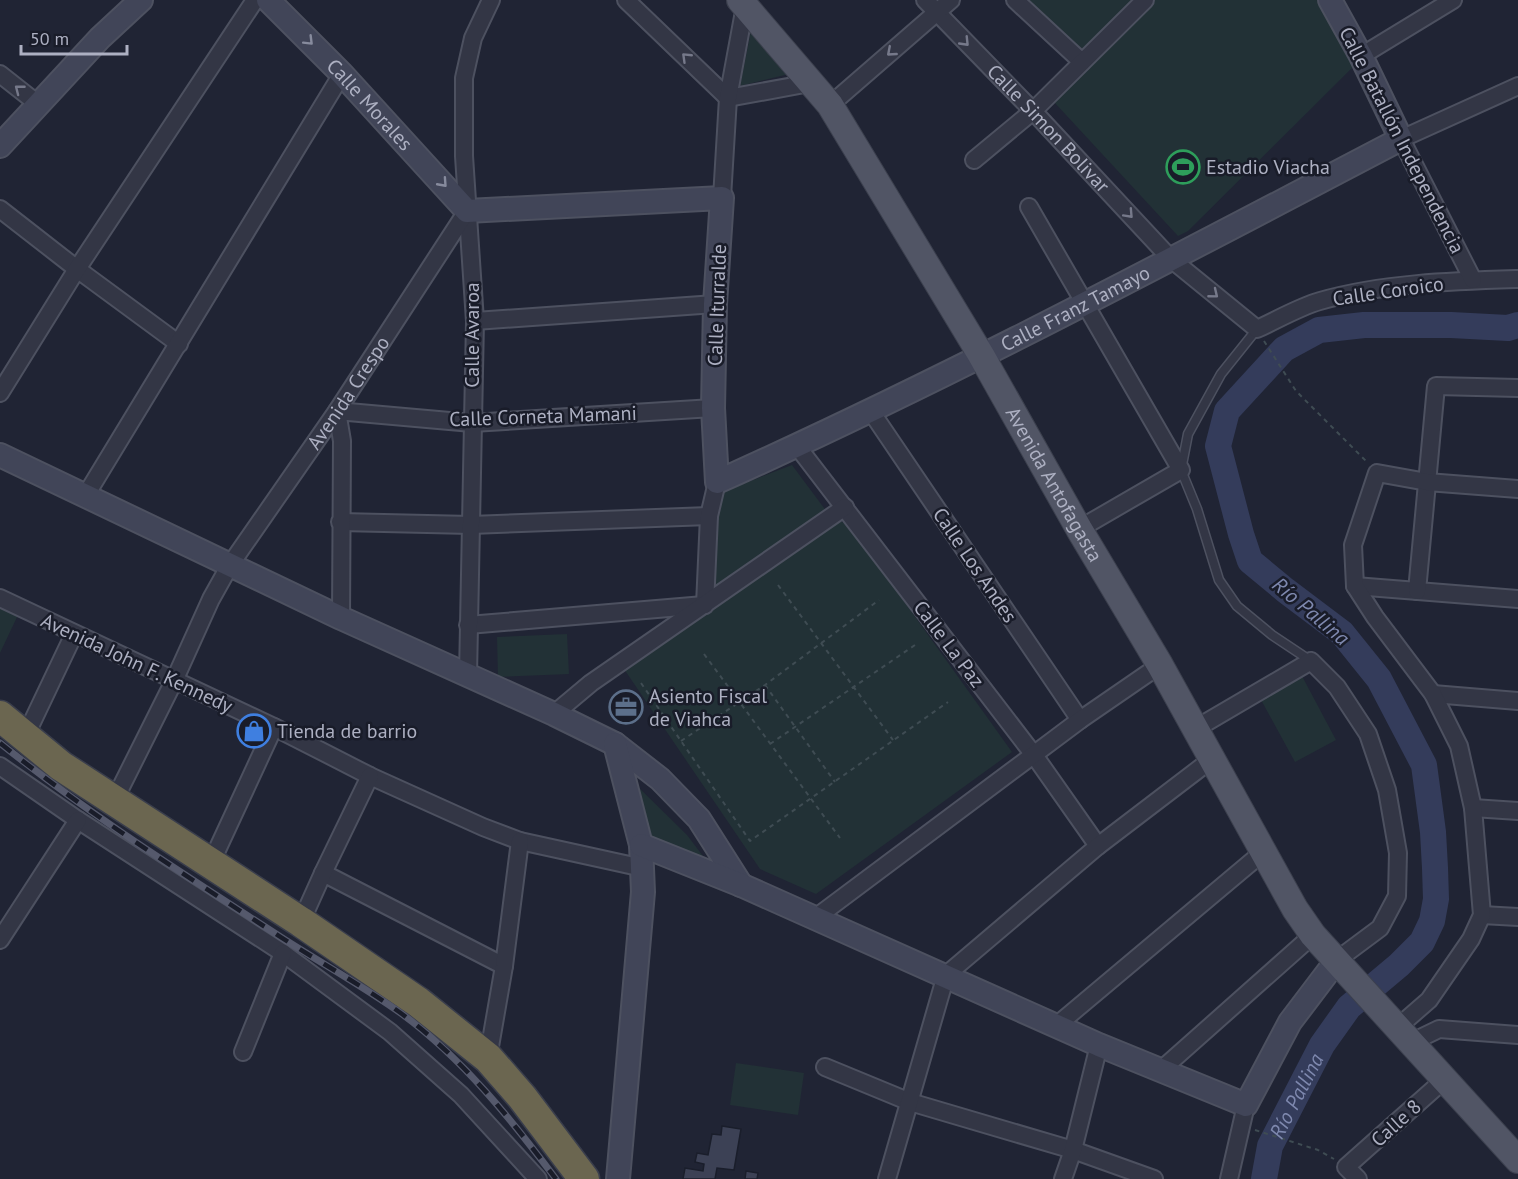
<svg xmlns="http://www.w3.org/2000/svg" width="1518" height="1179" font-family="'PT Sans',sans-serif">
<rect width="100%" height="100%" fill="#202434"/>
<path fill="#223136" d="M1027,0H1134L1080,54Z
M1153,0H1322L1356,64L1188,231L1178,236L1054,102L1061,92Z
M751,31L789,74L740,86Z
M792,465L830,516L714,588L717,494Z
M840,521L850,526L1012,752L816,894L760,869L624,669Z
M0,606L18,615L0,653Z
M567,634L569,674L498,677L497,637Z
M1302,676L1336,740L1295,762L1260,698Z
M628,777L687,835L709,864L641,835Z
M736,1063L804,1073L798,1115L730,1105Z"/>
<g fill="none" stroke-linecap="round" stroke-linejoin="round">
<path stroke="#343c5b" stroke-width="26" id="s1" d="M1264,1179L1270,1146L1322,1045L1349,1007L1399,965L1422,942L1432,921L1436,899L1435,868L1433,832L1424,765L1379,679L1342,633L1285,590L1250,561L1241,534L1218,446L1227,411L1284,349L1319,330L1364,325H1451L1508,328L1518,325"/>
</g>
<path fill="#3c4155" stroke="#1a1e2b" stroke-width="1.5" d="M722,1126L741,1129L734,1170L717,1168L715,1179H683L685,1168L703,1171L704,1164L695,1162L697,1153L708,1155L712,1134L721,1135Z
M746,1171L758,1173L757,1179H745Z"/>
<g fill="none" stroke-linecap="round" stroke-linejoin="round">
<defs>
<path id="lane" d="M1257,329L1221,374L1188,434L1181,470L1197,509L1219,580L1237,606L1272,635L1311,661"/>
<g id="street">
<path d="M626,0L728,98"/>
<path id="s2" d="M925,0L1033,111L1171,259L1257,329C1277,320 1299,307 1320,301C1383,283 1453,281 1518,279"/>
<path d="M1015,0L1082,62"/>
<path d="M1361,56L1453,0"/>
<path d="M0,74L38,104"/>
<path d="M728,98L810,83"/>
<path d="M830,105L951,0"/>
<path d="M974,160L1033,111L1145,0"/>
<path d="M722,198L728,98L745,6"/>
<path d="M1029,207L1181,470L1079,529"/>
<path d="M0,209L77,269L179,344"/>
<path d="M1473,280L1401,139L1518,86"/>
<path d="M475,321L715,304"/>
<path d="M0,393L77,269L255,0"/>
<path d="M870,410L1080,720"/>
<path d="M797,446L1034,755L1098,846"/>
<path d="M86,495L342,74"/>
<path d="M340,522L471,525L709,516"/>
<path d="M1355,586L1518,599"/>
<path d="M1417,591L1436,386L1518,388"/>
<path d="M0,598L274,727L370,776L483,827L520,841L643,868"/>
<path d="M705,605L709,516L717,482"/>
<path d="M341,618L342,441L337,411L472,423L713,408"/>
<path d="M468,625L704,605"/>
<path d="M468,676L475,321L464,156V78L473,38L491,0"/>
<path d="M1433,694L1518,701"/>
<path d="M554,714L591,683L845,507"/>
<path d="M1195,729L1311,661L1337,687L1368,734L1387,790L1398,853L1397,896L1380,928L1337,960"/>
<path d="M25,737L74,634"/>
<path d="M0,766L78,820L283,953L390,1032L461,1095L538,1179"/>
<path id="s3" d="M114,801L174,681L211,599L230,565L337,411L467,211"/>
<path d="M1473,808L1518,811"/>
<path d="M211,863L274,727"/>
<path d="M323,873L504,966"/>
<path d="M1482,915L1518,917"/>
<path d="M814,919L1080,720L1160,665"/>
<path d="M301,922L323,873L370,776"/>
<path d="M0,940L78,820"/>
<path d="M1056,1026L1262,853"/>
<path d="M1398,1027L1429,1000L1471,939L1482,915L1473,808L1459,746L1433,694L1375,617L1355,586L1353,545L1377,473L1427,482L1518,489"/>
<path d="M1412,1042L1439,1029L1518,1035"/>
<path d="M243,1052L283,953"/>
<path d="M488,1058L504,966L520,841"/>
<path d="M825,1067L910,1102L1073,1150L1154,1179"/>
<path d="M1161,1070L1313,935"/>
<path d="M887,1179L946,975L1098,846L1212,759"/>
<path d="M1063,1179L1073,1150L1099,1045"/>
<path d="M1229,1179L1246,1105"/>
<path d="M1358,1179L1346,1167L1445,1079"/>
</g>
<g id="secondary">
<path id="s4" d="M268,0L342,74L467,211L722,198L715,304L713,408L717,482C949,378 1175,257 1401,139L1361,56L1330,0"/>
<path d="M0,146L100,38L141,0"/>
<path d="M0,455L341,618L554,714L615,744L660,779L699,819L741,885"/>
<path d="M615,744L641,845L643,892L618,1179"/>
<path d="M641,845L741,885L1099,1045L1246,1105L1290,1022L1337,960"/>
</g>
<g id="primary">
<path id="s5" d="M740,0L830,105L981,355L1079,529L1160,665L1295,909L1313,935L1518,1160"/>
</g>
<path id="highway" d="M0,716L61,766L301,922L418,1002L488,1058L522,1097L584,1179"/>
</defs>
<use href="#lane" stroke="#4d5160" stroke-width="11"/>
<use href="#street" stroke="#4d5160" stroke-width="20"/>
<use href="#secondary" stroke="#4d5160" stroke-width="26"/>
<use href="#primary" stroke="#3c404e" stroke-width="28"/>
<use href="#highway" stroke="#3a3e4c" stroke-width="33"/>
<path stroke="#3f4c53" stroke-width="2" stroke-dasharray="4.5 4.5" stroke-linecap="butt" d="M1264,341L1296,391L1367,462
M778,585L893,740
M704,654L840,838
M641,683L750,841L948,702
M765,685L835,782
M681,741L765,685L879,600
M770,744L915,645
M1255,1130L1318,1150L1334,1159"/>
<use href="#lane" stroke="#333645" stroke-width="8"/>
<use href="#street" stroke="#333645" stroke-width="16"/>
<use href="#secondary" stroke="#414558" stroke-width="22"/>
<use href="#primary" stroke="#515565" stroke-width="26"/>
<use href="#highway" stroke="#6b6650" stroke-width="30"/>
<defs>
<path id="rail" d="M0,743C87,813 182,873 276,934C317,961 362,985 402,1014C463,1059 511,1119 556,1179"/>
</defs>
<use href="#rail" stroke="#55596c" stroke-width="7"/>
<use href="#rail" stroke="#191c29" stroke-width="4.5" stroke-dasharray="14" stroke-linecap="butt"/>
</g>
<defs><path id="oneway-chevron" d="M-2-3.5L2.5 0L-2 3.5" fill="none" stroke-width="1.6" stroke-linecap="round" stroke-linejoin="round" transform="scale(1.5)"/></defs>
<g stroke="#878b9d">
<use href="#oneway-chevron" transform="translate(309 41) rotate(45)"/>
<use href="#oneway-chevron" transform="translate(443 183) rotate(48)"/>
</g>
<g stroke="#76798a">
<use href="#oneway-chevron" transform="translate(965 42) rotate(46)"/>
<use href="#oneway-chevron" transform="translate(891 52) rotate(139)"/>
<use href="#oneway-chevron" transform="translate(686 57) rotate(-136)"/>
<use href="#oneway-chevron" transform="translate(19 89) rotate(-142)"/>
<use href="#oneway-chevron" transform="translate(1129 214) rotate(47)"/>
<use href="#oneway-chevron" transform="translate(1214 294) rotate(39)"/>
</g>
<defs>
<symbol id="stadium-ring" viewBox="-11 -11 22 22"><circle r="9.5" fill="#191c29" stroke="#2e9e5b" stroke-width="1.5"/><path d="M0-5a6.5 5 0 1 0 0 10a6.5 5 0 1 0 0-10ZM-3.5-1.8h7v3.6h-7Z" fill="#2e9e5b"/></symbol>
<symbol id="office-ring" viewBox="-11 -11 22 22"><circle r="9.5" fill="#191c29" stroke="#5c6f8a" stroke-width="1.5"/><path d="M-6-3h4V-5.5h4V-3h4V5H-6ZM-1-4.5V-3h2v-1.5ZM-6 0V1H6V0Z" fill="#5c6f8a"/></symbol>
<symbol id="shop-ring" viewBox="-11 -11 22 22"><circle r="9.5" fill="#191c29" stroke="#3f7fe0" stroke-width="1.5"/><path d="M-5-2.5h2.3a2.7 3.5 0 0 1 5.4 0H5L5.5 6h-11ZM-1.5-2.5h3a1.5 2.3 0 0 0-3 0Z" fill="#3f7fe0"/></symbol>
</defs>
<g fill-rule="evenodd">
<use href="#stadium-ring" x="1164" y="148" width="38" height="38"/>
<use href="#office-ring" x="607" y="688" width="38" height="38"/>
<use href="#shop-ring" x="235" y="712" width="38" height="38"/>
</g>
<g text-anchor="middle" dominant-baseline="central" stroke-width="5" stroke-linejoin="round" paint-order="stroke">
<g font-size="20" fill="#adb0c2" stroke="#191c29">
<text stroke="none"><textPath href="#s4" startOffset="146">Calle Morales</textPath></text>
<text stroke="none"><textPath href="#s2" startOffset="178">Calle Simon Bolivar</textPath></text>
<text transform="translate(1402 140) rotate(63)">Calle Batallón Independencia</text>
<text transform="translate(1388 291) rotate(-8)">Calle Coroico</text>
<text transform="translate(717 305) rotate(-88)">Calle Iturralde</text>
<text stroke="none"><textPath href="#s4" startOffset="1228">Calle Franz Tamayo</textPath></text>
<text transform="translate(472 335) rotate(-90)">Calle Avaroa</text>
<text stroke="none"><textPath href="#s3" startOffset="472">Avenida Crespo</textPath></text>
<text transform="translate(543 416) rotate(-2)">Calle Corneta Mamani</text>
<text stroke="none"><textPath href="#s5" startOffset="579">Avenida Antofagasta</textPath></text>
<text transform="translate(975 565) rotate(56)">Calle Los Andes</text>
<text transform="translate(949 644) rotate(53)">Calle La Paz</text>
<text transform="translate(137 663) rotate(25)">Avenida John F. Kennedy</text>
<text transform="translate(1396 1123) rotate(-42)">Calle 8</text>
</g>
<g font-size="20" fill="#adb0c2" stroke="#191c29" text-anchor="start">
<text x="1206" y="167">Estadio Viacha</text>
<text x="649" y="696">Asiento Fiscal<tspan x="649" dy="23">de Viahca</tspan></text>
<text x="277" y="731">Tienda de barrio</text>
</g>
<g font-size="21" font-style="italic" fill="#7e88ae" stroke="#191c29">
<text transform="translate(1311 611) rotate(40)">Río Pallina</text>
<text stroke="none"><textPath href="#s1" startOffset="90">Río Pallina</textPath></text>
</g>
</g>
<path d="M21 45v9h106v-9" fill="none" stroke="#adb0c2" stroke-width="3"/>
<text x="30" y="45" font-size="18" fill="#adb0c2" stroke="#191c29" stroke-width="4.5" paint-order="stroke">50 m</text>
</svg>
